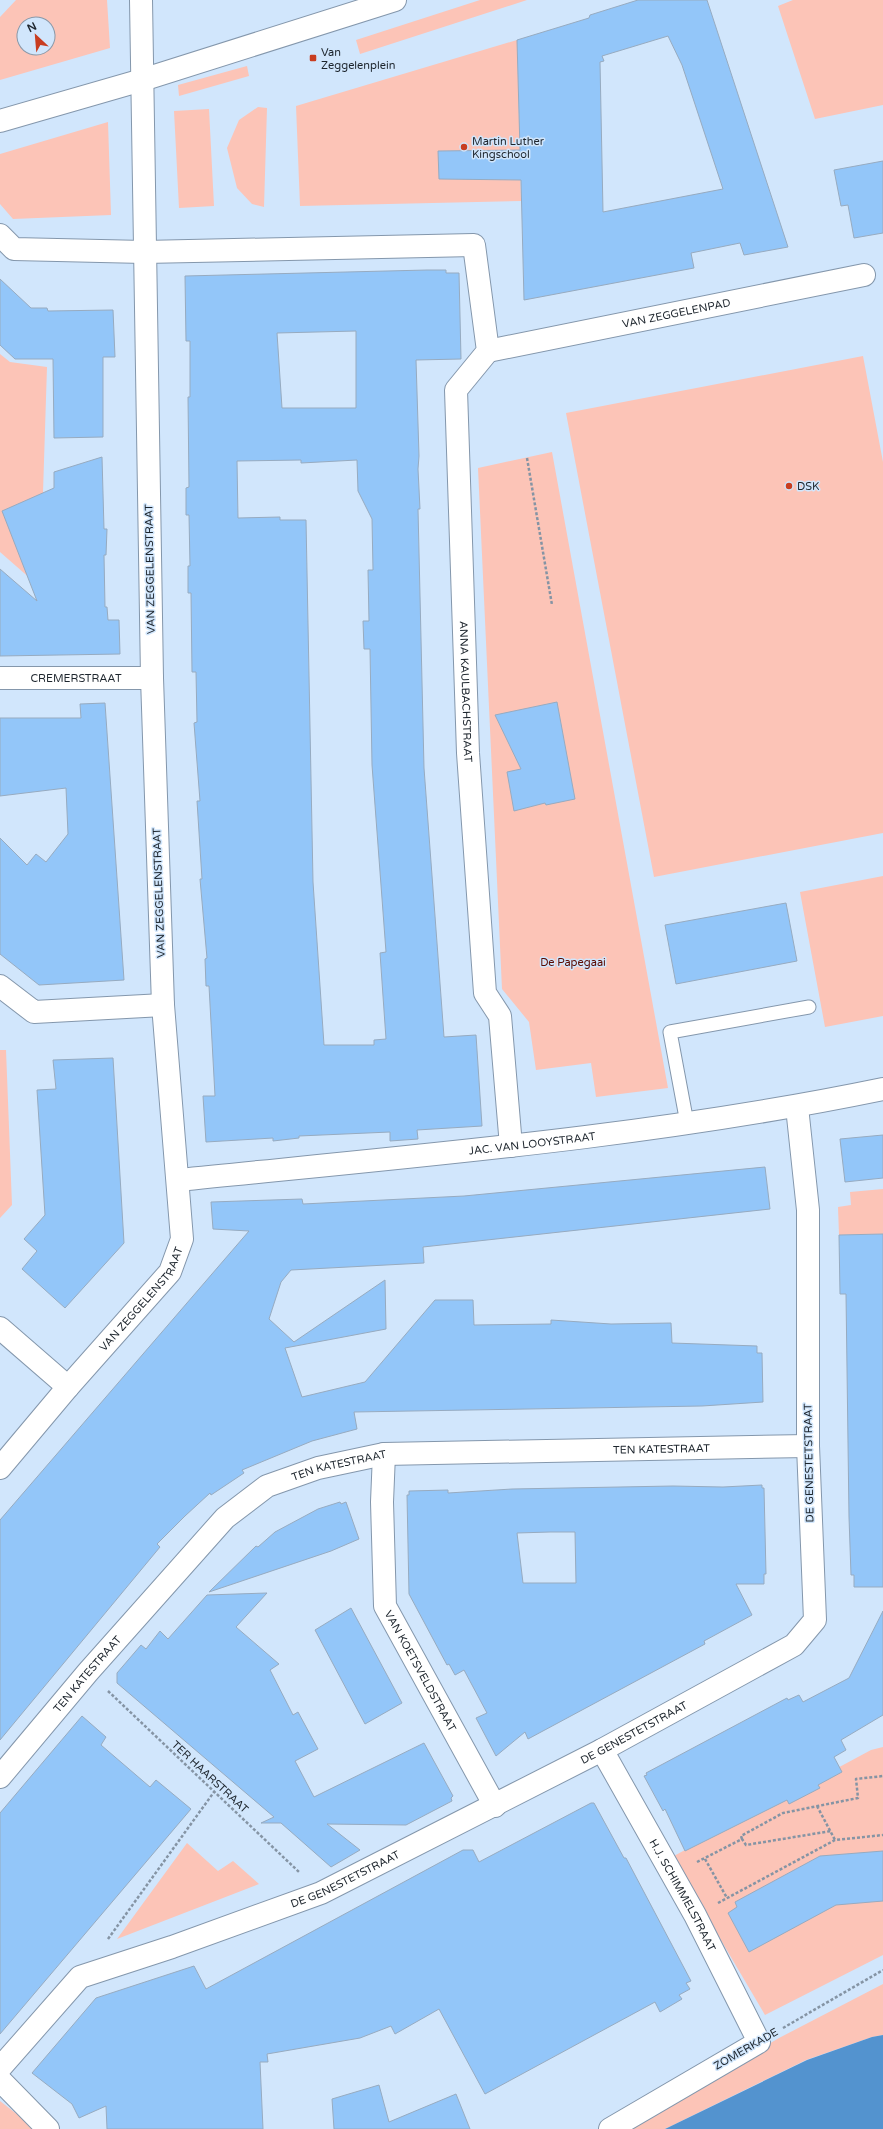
<svg xmlns="http://www.w3.org/2000/svg" width="883" height="2129" font-family="'Varela Round',sans-serif">
<rect width="100%" height="100%" fill="#d1e6fc"/>
<path fill="#fcc4b7" fill-rule="evenodd" d="M16,0H107L110,48L0,80V17ZM24,24H48V48H24Z
M480,0H527L360,54L356,40Z
M793,0H883V105L815,119L778,6Z
M517,40L521,201L300,206L296,106Z
M247,66L249,76L179,96L178,85Z
M258,107L267,108L264,207L252,204L237,188L227,148L239,120Z
M209,109L214,206L179,208L174,111Z
M108,122L111,215L13,219L0,204V154Z
M0,354L10,362L47,367L40,587L0,552Z
M863,356L883,462V833L654,877L566,413Z
M552,452L668,1088L596,1097L591,1063L536,1070L529,1022L502,989L478,468Z
M883,876V1016L825,1027L800,892Z
M0,1050H6L12,1205L0,1218Z
M883,1189V1234L839,1235L838,1207L851,1205L850,1192Z
M883,1747V1955L765,2015L672,1857L871,1750Z
M187,1843L218,1871L233,1861L259,1884L117,1939Z
M883,1984V2035L872,2037L806,2060L665,2129H626L779,2038Z
M0,2101L36,2129H0Z"/>
<path fill="#5393cf" d="M883,2035V2129H665L807,2060L872,2037Z"/>
<path fill="#93c6f9" stroke="#97abc0" fill-rule="evenodd" d="M638,0H707L788,247L744,255L740,243L691,253L694,268L524,300L521,180L439,179L438,151L520,150L517,40L589,18L590,15ZM668,36L682,65L723,189L603,212L600,62L604,61L602,56Z
M883,161V233L854,238L848,205L841,206L834,170Z
M427,270H446V273H459L461,359L416,360L419,456L418,469L420,509H418L424,768L444,1037L476,1035L482,1126L417,1130L418,1139L390,1141V1132L299,1136V1138L273,1141V1138L206,1142L203,1096H215L209,986H206L205,959L207,958L200,879H202L197,801H200L194,723L197,722L196,672H192L191,593H188V566H190L189,515H186V488L189,487L188,397H190V341H186L185,276ZM356,331V408H282L277,333ZM301,460V463L357,460L358,491L372,519L373,570H368L369,621H363L364,649H370L372,765L386,952L380,953L386,1039L374,1040V1045H324L313,882L306,520H280V517L238,518L237,461Z
M0,279L31,308H47L48,311L113,310L115,357H103V437L54,438L53,359H15L0,345Z
M102,457L104,529H107L106,555H104L105,607H107L108,620H119L120,654L0,656V569L37,601L2,511L54,488V472Z
M557,702L575,799L546,805L545,803L514,811L507,772L521,769L495,715Z
M105,703L124,980L39,985L0,954V838L27,865L36,854L46,862L68,834L66,788L0,796V718H81L80,704Z
M786,903L797,961L676,984L665,925Z
M113,1058L124,1243L65,1308L22,1269L37,1251L24,1239L45,1215L37,1090L56,1089L53,1060Z
M883,1135V1178L845,1182L840,1139Z
M765,1167L770,1209L423,1247L424,1263L291,1270L281,1282L269,1319L294,1342L385,1280L386,1329L285,1348L302,1397L365,1382L435,1300H473L474,1325L551,1324V1320L611,1324L671,1323L672,1343L757,1346V1353H762L763,1402L702,1406L354,1412L357,1429L312,1441L242,1470L244,1473L211,1495L210,1493L185,1516L157,1544L160,1547L0,1740V1520L249,1231L213,1229L211,1202L302,1199L303,1204L464,1196Z
M883,1234V1587H854V1575H851L849,1517L846,1294H840L839,1235Z
M762,1485V1488H764L766,1574H764V1584H736L752,1615L704,1641L705,1644L528,1739L525,1732L496,1756L476,1718L487,1713L464,1670L455,1675L449,1664L447,1665L409,1594L407,1495H409V1491L448,1490V1493L512,1489L673,1486L723,1487ZM550,1532H575L576,1583H523L517,1533Z
M340,1502L341,1504L346,1502L359,1539L331,1551L209,1592L256,1546L258,1547L275,1532L318,1509Z
M267,1593L236,1627L279,1664L270,1670L293,1715L298,1712L318,1749L295,1761L314,1797L424,1743L453,1796L451,1798L452,1801L406,1825L327,1824L360,1850L331,1867L281,1823H261L274,1817L117,1683V1673L141,1645L146,1649L160,1631L168,1639L207,1595Z
M351,1608L402,1703L365,1724L315,1630Z
M883,1611V1715L841,1740L846,1750L834,1757L842,1772L818,1785L820,1788L789,1804L787,1800L685,1851L665,1809L663,1811L644,1776L647,1775L646,1773L787,1698L788,1700L799,1695L803,1702L849,1678Z
M82,1716L106,1737L101,1745L150,1787L156,1780L191,1809L0,2034V1813Z
M591,1803H594L624,1858H626L691,1981L686,1983L690,1989L679,1995L682,1999L660,2012L655,2002L485,2094L439,2009L395,2034L391,2026L360,2038L267,2054L268,2062H260L263,2129H107L106,2106L79,2118L72,2104L32,2073L96,1998L194,1966L206,1989L463,1850H473L479,1862Z
M883,1851V1901L836,1905L749,1952L728,1913L737,1907L735,1902L820,1856Z
M379,2085L389,2122L456,2094L470,2129H334L332,2099Z"/>
<g fill="none" stroke-linecap="round" stroke-linejoin="round">
<defs>
<path id="lane" d="M687,1123L670,1032L809,1007"/>
<g id="street">
<path id="s1" d="M0,235L14,249L144,252L474,245L488,351L456,390L468,753L485,993L500,1016L511,1146"/>
<path id="s2" d="M488,351L864,275"/>
<path id="s3" d="M0,678H152"/>
<path d="M0,986L34,1012L163,1005"/>
<path id="s4" d="M178,1180C414,1156 651,1137 883,1089"/>
<path d="M0,1328L68,1387"/>
<path id="s5" d="M384,1454L382,1502L385,1606L495,1806"/>
<path id="s6" d="M0,1468L68,1387L170,1272L182,1239L163,1005L152,678L141,0"/>
<path id="s7" d="M602,1750L695,1915L759,2042L610,2129"/>
<path id="s8" d="M0,1777L88,1672L225,1518L267,1486L318,1468L384,1454L808,1446"/>
<path id="s9" d="M0,2068L80,1977L172,1947L321,1893L602,1750L794,1645L815,1620L808,1446V1210L797,1107"/>
<path d="M0,2080L48,2129"/>
</g>
<path id="secondary" d="M0,121L142,80L395,0"/>
</defs>
<use href="#lane" stroke="#8497ac" stroke-width="15"/>
<use href="#street" stroke="#8497ac" stroke-width="24"/>
<use href="#secondary" stroke="#8497ac" stroke-width="24"/>
<path stroke="#8594a4" stroke-width="2.5" stroke-dasharray="3 2" stroke-linecap="butt" d="M527,458L552,605
M108,1691L299,1872
M817,1806L835,1840
M742,1839L741,1836L783,1813L858,1798L856,1779L883,1776
M705,1859L727,1898
M697,1862L742,1839L746,1845L831,1831
M718,1903L835,1840L883,1835
M108,1939L214,1792
M783,2028L883,1970"/>
<use href="#lane" stroke="#fff" stroke-width="13"/>
<use href="#street" stroke="#fff" stroke-width="22"/>
<use href="#secondary" stroke="#fff" stroke-width="22"/>
</g>
<g fill="#c83d20" stroke="#d1e6fc" stroke-width="1.5">
<rect x="309" y="54" width="8" height="8" rx="2"/>
<circle cx="464" cy="147" r="4"/>
<circle cx="789" cy="486" r="4"/>
</g>
<g text-anchor="middle" dominant-baseline="central" stroke-width="3" stroke-linejoin="round" paint-order="stroke">
<g font-size="11" fill="#1d252d" stroke="#d1e6fc" text-anchor="start">
<text x="321" y="52">Van<tspan x="321" dy="13">Zeggelenplein</tspan></text>
<text x="472" y="141">Martin Luther<tspan x="472" dy="13">Kingschool</tspan></text>
<text x="797" y="486">DSK</text>
</g>
<g font-size="11" fill="#1d252d" stroke="#d1e6fc">
<text stroke="none"><textPath href="#s2" startOffset="192">VAN ZEGGELENPAD</textPath></text>
<text transform="translate(150 569) rotate(-91)">VAN ZEGGELENSTRAAT</text>
<text stroke="none"><textPath href="#s3" startOffset="76">CREMERSTRAAT</textPath></text>
<text stroke="none"><textPath href="#s1" startOffset="939">ANNA KAULBACHSTRAAT</textPath></text>
<text transform="translate(159 893) rotate(-92)">VAN ZEGGELENSTRAAT</text>
<text stroke="none"><textPath href="#s4" startOffset="356">JAC. VAN LOOYSTRAAT</textPath></text>
<text stroke="none"><textPath href="#s6" startOffset="221">VAN ZEGGELENSTRAAT</textPath></text>
<text stroke="none"><textPath href="#s8" startOffset="795">TEN KATESTRAAT</textPath></text>
<text transform="translate(809 1463) rotate(-91)">DE GENESTETSTRAAT</text>
<text stroke="none"><textPath href="#s8" startOffset="471">TEN KATESTRAAT</textPath></text>
<text stroke="none"><textPath href="#s5" startOffset="226">VAN KOETSVELDSTRAAT</textPath></text>
<text stroke="none"><textPath href="#s8" startOffset="135">TEN KATESTRAAT</textPath></text>
<text stroke="none"><textPath href="#s9" startOffset="728">DE GENESTETSTRAAT</textPath></text>
<text transform="translate(210 1777) rotate(43)">TER HAARSTRAAT</text>
<text stroke="none"><textPath href="#s9" startOffset="404">DE GENESTETSTRAAT</textPath></text>
<text stroke="none"><textPath href="#s7" startOffset="166">H.J. SCHIMMELSTRAAT</textPath></text>
<text transform="translate(746 2049) rotate(-30)">ZOMERKADE</text>
</g>
<g font-size="11" fill="#5a0a00" stroke="#d1e6fc">
<text x="573" y="962">De Papegaai</text>
</g>
</g>
<g transform="translate(36 36) rotate(334)"><circle r="19" fill="#d1e6fc" stroke="#8999a9"/>
<path d="M0-3L7 15L0 10L-7 15Z" fill="#c83d20"/>
<text y="-6" font-size="11" font-weight="bold" text-anchor="middle" fill="#1d252d">N</text>
</g>
</svg>
